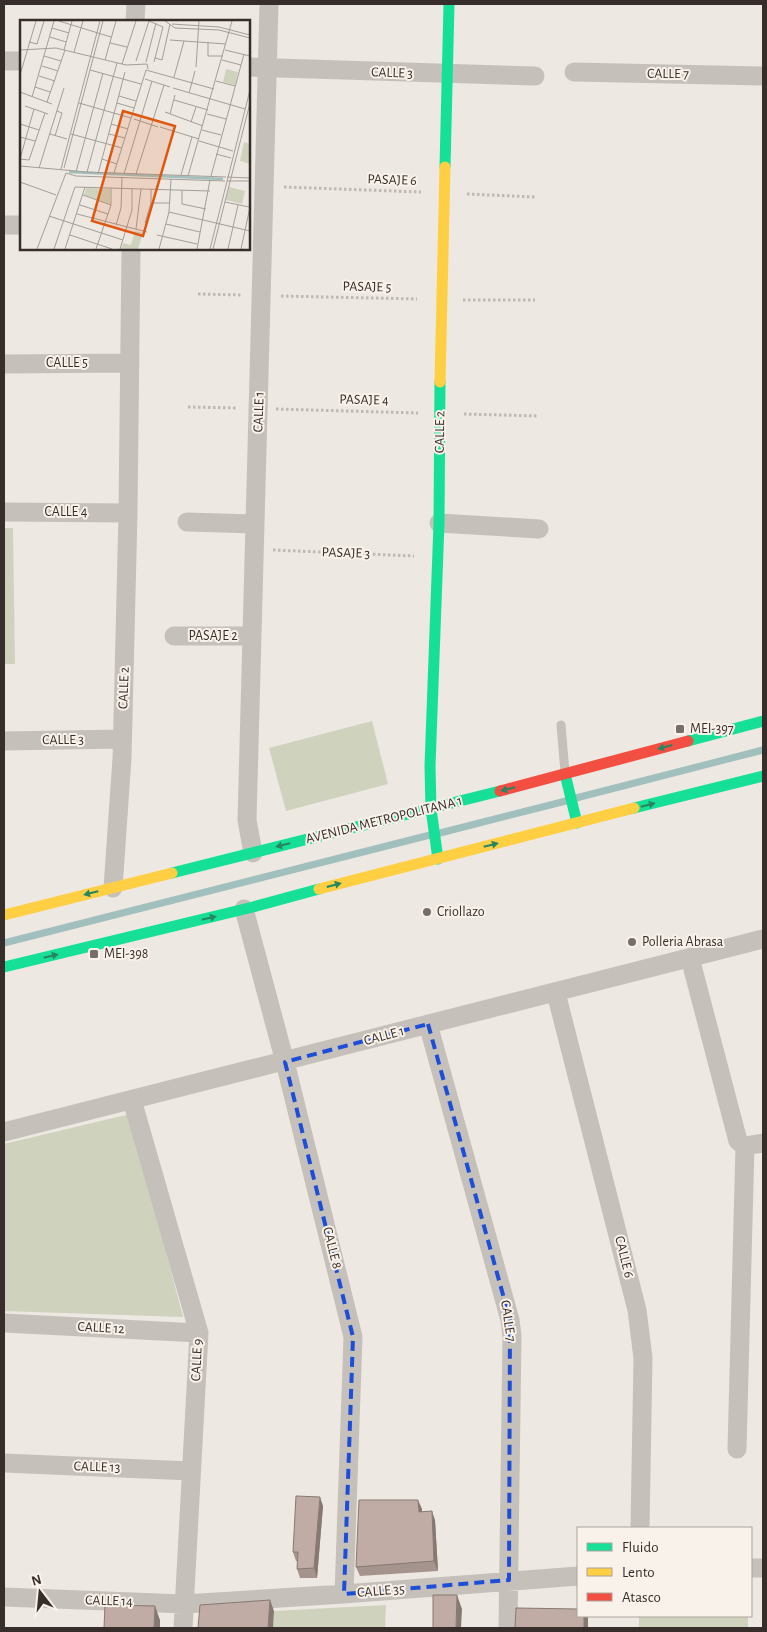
<svg xmlns="http://www.w3.org/2000/svg" width="767" height="1632" font-family="'Alegreya Sans',sans-serif">
<rect width="100%" height="100%" fill="#eee8e2"/>
<path fill="#cfd2bd" d="M4,528H13L15,664H4Z
M372,721L388,784L286,811L269,748Z
M130,1114L183,1317L4,1311V1144Z
M386,1605L385,1628H273L274,1611Z
M639,1616H748V1628H639Z"/>
<g fill="none" stroke-linecap="round" stroke-linejoin="round">
<path stroke="#a0bfbd" stroke-width="7" d="M576,798L763,750
M440,833L566,801
M4,943L430,835"/>
<path stroke="#bfb8b4" stroke-width="3" stroke-dasharray="2.5 2.5" stroke-linecap="butt" d="M284,187L421,192
M467,194L535,197
M198,294L242,295
M281,296L417,299
M463,300H535
M188,407L238,408
M276,409L418,413
M464,414L539,416
M273,550L414,556"/>
<path stroke="#c6c0bb" stroke-width="9" d="M561,725L565,772"/>
<path stroke="#c6c0bb" stroke-width="19" d="M135,21L136,4
M4,61H21
M249,67L535,76
M574,72L763,76
M4,225H21
M4,364L130,363
M4,512L128,513
M187,522L255,524
M439,523L539,529
M174,636H252
M4,741L122,739
M253,853L247,820L269,4
M113,888L122,758L128,513L131,249
M244,909L285,1062L353,1337L344,1594
M690,958L738,1141L745,1146L763,1143
M556,993L637,1310L643,1358L640,1528
M428,1024L510,1320L512,1336L508,1628
M132,1100L199,1333L183,1628
M4,1132L763,939
M4,1323L199,1333
M737,1449L745,1146
M4,1463L191,1471
M751,1568H763
M4,1597L184,1604L344,1594L578,1576"/>
<path stroke="#16e098" stroke-width="11" d="M445,167L449,4
M688,741L763,721
M565,774L577,823
M634,808L763,776
M438,859L431,809L430,766L439,523L440,382
M172,873L500,791
M4,967L253,907L319,889"/>
<path stroke="#ffcf43" stroke-width="11" d="M440,382L445,167
M319,889L634,808
M4,915L172,873"/>
<path stroke="#f24e42" stroke-width="11" d="M500,791L688,741"/>
</g>
<path fill="#a5948d" d="M323,1506L317,1578H300L297,1569V1561H296L293,1552Z
M422,1509V1512L435,1520L438,1571L360,1576L356,1567Z"/>
<path fill="#867873" d="M320,1497L323,1506L317,1578L314,1568Z
M418,1500L422,1509V1521L419,1512Z
M432,1511L435,1520L438,1571L434,1561Z
M457,1595L462,1609L461,1628H456Z
M270,1600L274,1611L273,1628H268Z
M155,1606L160,1620V1628H154Z
M584,1616H587L588,1618V1628H584Z"/>
<path fill="#c0aca4" stroke="#867873" d="M296,1496L320,1497L314,1568L297,1569L298,1552H293Z
M359,1500H418L419,1512L432,1511L434,1561L356,1567Z
M433,1595H457L456,1628H433Z
M270,1600L268,1628H198L200,1605Z
M105,1605L155,1606L154,1628H104Z
M516,1608L578,1609V1616H584V1628H515Z"/>
<defs><path id="oneway-solid" d="M-6-.8H1V-3.2L6.5 0L1 3.2V.8H-6Z" transform="scale(1.25)"/></defs>
<g fill="#268661">
<use href="#oneway-solid" transform="translate(665 747) rotate(165)"/>
<use href="#oneway-solid" transform="translate(508 789) rotate(166)"/>
<use href="#oneway-solid" transform="translate(648 805) rotate(-14)"/>
<use href="#oneway-solid" transform="translate(283 845) rotate(166)"/>
<use href="#oneway-solid" transform="translate(491 845) rotate(-14)"/>
<use href="#oneway-solid" transform="translate(334 885) rotate(-15)"/>
<use href="#oneway-solid" transform="translate(91 893) rotate(166)"/>
<use href="#oneway-solid" transform="translate(209 918) rotate(-13)"/>
<use href="#oneway-solid" transform="translate(51 956) rotate(-13)"/>
</g>
<path fill="none" stroke="#1d4ed8" stroke-width="4" stroke-dasharray="10 6" stroke-linejoin="round" d="M428,1024L510,1320L509,1580L344,1594L353,1337L285,1062Z"/>
<g fill="#776e6a" stroke="#f9f2ea" stroke-width="2">
<rect x="675" y="724" width="10" height="10" rx="2.5"/>
<circle cx="427" cy="912" r="5"/>
<circle cx="632" cy="942" r="5"/>
<rect x="89" y="949" width="10" height="10" rx="2.5"/>
</g>
<g text-anchor="middle" dominant-baseline="central" stroke-width="4" stroke-linejoin="round" paint-order="stroke">
<g font-size="14" fill="#372d2a" stroke="#f9f2ea">
<text transform="translate(392 73) rotate(2)">CALLE 3</text>
<text transform="translate(668 74) rotate(1)">CALLE 7</text>
<text transform="translate(392 180) rotate(2)">PASAJE 6</text>
<text transform="translate(367 287) rotate(1)">PASAJE 5</text>
<text x="67" y="363">CALLE 5</text>
<text transform="translate(364 400) rotate(1)">PASAJE 4</text>
<text transform="translate(259 412) rotate(-88)">CALLE 1</text>
<text transform="translate(440 432) rotate(-89)">CALLE 2</text>
<text x="66" y="512">CALLE 4</text>
<text transform="translate(346 553) rotate(2)">PASAJE 3</text>
<text x="213" y="636">PASAJE 2</text>
<text transform="translate(124 688) rotate(-88)">CALLE 2</text>
<text transform="translate(63 740) rotate(-1)">CALLE 3</text>
<text transform="translate(384 820) rotate(-14)">AVENIDA METROPOLITANA 1</text>
<text transform="translate(384 1036) rotate(-15)">CALLE 1</text>
<text transform="translate(332 1248) rotate(76)">CALLE 8</text>
<text transform="translate(624 1257) rotate(76)">CALLE 6</text>
<text transform="translate(508 1321) rotate(82)">CALLE 7</text>
<text transform="translate(101 1328) rotate(3)">CALLE 12</text>
<text transform="translate(197 1360) rotate(-87)">CALLE 9</text>
<text transform="translate(97 1467) rotate(2)">CALLE 13</text>
<text transform="translate(381 1591) rotate(-5)">CALLE 35</text>
<text transform="translate(109 1601) rotate(2)">CALLE 14</text>
</g>
<g font-size="14" fill="#372d2a" stroke="#f9f2ea" text-anchor="start">
<text x="690" y="729">MEI-397</text>
<text x="437" y="912">Criollazo</text>
<text x="642" y="942">Polleria Abrasa</text>
<text x="104" y="954">MEI-398</text>
</g>
</g>
<g transform="translate(20 20)">
<rect width="230" height="230" fill="#eee8e2"/>
<path d="M206,49L218,52L215,65L203,62ZM224,122L230,124V144L220,141ZM209,167L225,171L222,184L206,180ZM66,168L90,169V184L64,175ZM115,211L123,213L118,229H101L103,223L111,225Z" fill="#cfd2bd"/>
<path fill="none" stroke="#a0bfbd" stroke-width="2.5" d="M49,152L203,159"/>
<path fill="none" stroke="#a59d98" stroke-width="1" d="M39,1L91,17M145,1L155,8L199,10L230,18M152,4L199,7L230,15M32,8L49,13M30,17L46,22M150,20L206,24M9,22L17,24L24,1M188,22V36H203M90,23L107,27M0,30L36,28L106,45L127,44L128,49M44,30L52,1M205,30L230,36M54,32L63,1M24,36L41,41M135,38L142,40L150,4M85,40L96,1M202,40L221,45M116,41L129,1L143,7L134,42M126,42L136,3M102,44L116,1M22,46L38,51M176,47L179,1M70,50L121,64M0,55L16,1M19,56L35,61M154,57L164,21M125,59L150,67M196,61L215,66M15,67L30,72M153,68L225,89M0,72L32,84M169,73L175,51M99,76L116,81M12,77L34,1M154,80L188,90M27,82L45,30M59,83L111,98M97,83L114,88M5,86L28,94M145,92L183,106M150,94L155,75M187,94L206,99M114,99L138,107M171,102L176,87M0,104L19,110M91,104L108,109M140,107L179,119M182,110L201,115M30,114L47,119M51,114L102,128M89,114L105,118M35,116L42,93L37,91M0,117L15,121M179,121L213,131M196,134L211,138M0,139L9,140L25,93M0,139L14,89M82,139L97,144M0,146L67,152L206,157M19,148L44,68M44,148L83,1M41,149L80,1M56,152L83,53M67,152L97,43M94,153L126,50L194,69M78,154L105,52M104,154L132,61M116,154L144,65M161,155L172,117M168,156L212,1M191,156L224,34M207,157L230,158M207,161H230M0,162L36,175M162,170V184L186,189M63,175L91,185M205,182L229,187M131,183H150M60,185L88,194M149,192L230,211M57,194L127,212M29,196L103,220M125,203L131,183V169M146,204L180,212M96,205L101,188L102,157M116,209L121,169M50,215L92,229M137,215L177,224M17,229L46,153L56,156L205,161M34,229L55,167L190,171M45,229L65,167M76,229L91,185V168M100,229L112,190V169M139,229L149,192L151,159M177,229L190,160M190,229L230,70M193,229L230,83M208,229L218,185M221,229L230,187"/>
<path fill="#df570e" fill-opacity="0.15" stroke="#df570e" stroke-width="2.5" d="M103,91L155,106L123,216L72,201Z"/>
<rect width="230" height="230" fill="none" stroke="#372d2a" stroke-width="2.5"/>
</g>
<rect width="767" height="1632" fill="none" stroke="#372d2a" stroke-width="10"/>
<rect x="577" y="1527" width="175" height="90" fill="#f9f2ea" stroke="#aba39d"/>
<rect x="587" y="1543" width="25" height="8" fill="#16e098" stroke="#aba39d"/>
<text x="622" y="1552" font-size="15" fill="#372d2a">Fluido</text>
<rect x="587" y="1568" width="25" height="8" fill="#ffcf43" stroke="#aba39d"/>
<text x="622" y="1577" font-size="15" fill="#372d2a">Lento</text>
<rect x="587" y="1593" width="25" height="8" fill="#f24e42" stroke="#aba39d"/>
<text x="622" y="1602" font-size="15" fill="#372d2a">Atasco</text>
<g transform="translate(40 1592) rotate(344)" stroke="#f9f2ea" stroke-width="4" paint-order="stroke">
<path d="M0-4L9 19L0 12L-9 19Z" fill="#372d2a"/>
<text y="-8" font-size="14" font-weight="bold" text-anchor="middle" fill="#372d2a">N</text>
</g>
</svg>
